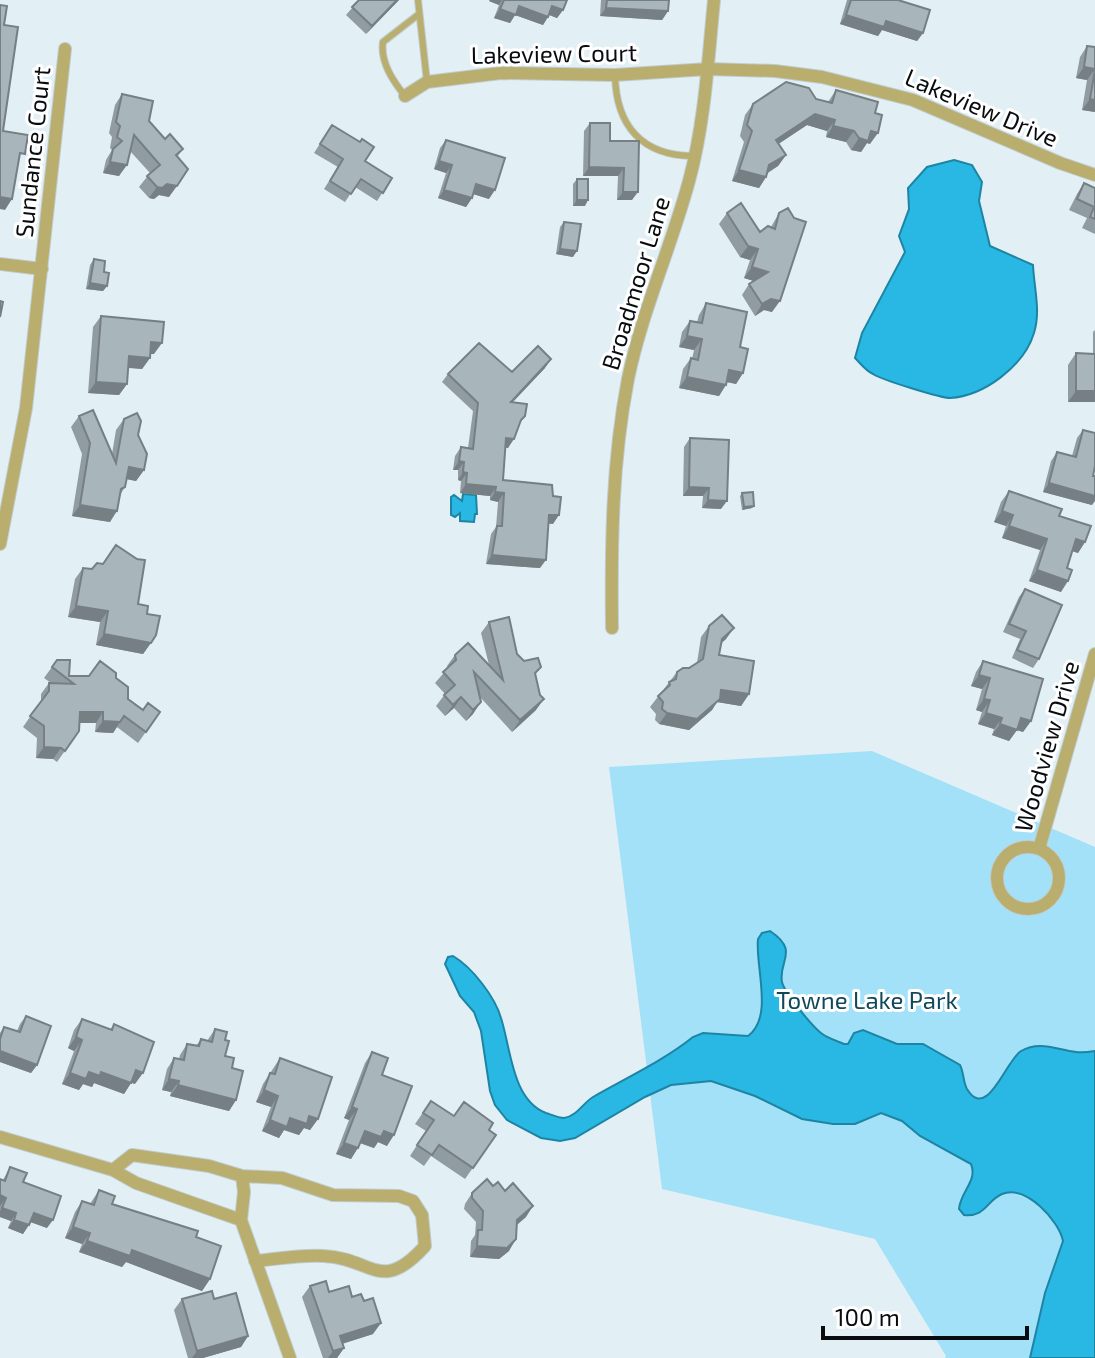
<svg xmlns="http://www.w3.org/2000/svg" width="1095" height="1358" font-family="'Exo 2',sans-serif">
<rect width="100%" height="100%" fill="#e2f0f5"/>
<path fill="#a3e1f9" d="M872,751L1095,847V1358H945L946,1356L875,1239L662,1189L609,767Z"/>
<path fill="#28b8e3" stroke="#1e84a3" stroke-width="2" d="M954,160L972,165L982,182L979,201L990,246L1033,265C1034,288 1041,311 1034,333C1024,366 984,396 950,398C941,398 882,380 873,374C866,371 860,363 855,358L862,333L905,252L899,236L909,209L908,188L927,167Z
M463,494L476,495L477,514H475L474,522L460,521V513L455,517L451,515V497L454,495L462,501Z
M770,931C800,951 778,961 782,982C784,992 812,1026 821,1033C827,1038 837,1041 844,1044H848L854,1033L863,1030L897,1044H923L960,1065C964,1073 963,1082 967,1089C987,1122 1006,1060 1021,1051C1040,1040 1057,1050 1076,1052C1082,1053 1089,1052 1095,1051V1358H1030L1045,1293L1063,1241C1059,1221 1026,1184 1002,1194C986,1201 986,1217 964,1215L959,1209C960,1192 978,1181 971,1164L920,1136L902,1121L881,1113L855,1124H833L802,1119L755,1096L711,1081L671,1085L645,1097L575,1138L560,1141L541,1138L507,1120L495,1105L490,1091L481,1031L474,1012L460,996L445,964L448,957L453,956C472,967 495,997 501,1018C511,1049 512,1100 546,1113C552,1115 559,1118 564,1118C577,1116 583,1103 593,1097C626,1078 663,1061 693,1037L703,1033L748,1036C774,1017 755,967 758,939L762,933Z"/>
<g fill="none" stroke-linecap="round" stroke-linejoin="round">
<defs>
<path id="lane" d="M418,0L427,82
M615,75C616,126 642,156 694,156
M405,96C393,81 380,62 383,42L419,14"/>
<path id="street" d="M405,96L427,82L501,73L615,75L708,69L775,71L822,77L913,100L1060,163L1095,175
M0,264L42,269
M0,544L26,408L65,49
M612,628C611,544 612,462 628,379C642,311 671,248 689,181C705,122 708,60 714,0
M997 878a31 31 0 1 1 62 0a31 31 0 1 1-62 0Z
M1039,849L1095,654
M0,1137L113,1170L136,1183L241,1220
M113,1170L132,1155L209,1166L242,1176L282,1178L333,1195L399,1196L413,1201L422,1215L425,1246C381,1295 372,1258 324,1256C302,1254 278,1259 255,1261
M242,1176L244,1192L241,1220L290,1358"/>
</defs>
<use href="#lane" stroke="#bfccd0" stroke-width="8"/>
<use href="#street" stroke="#bfccd0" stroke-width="14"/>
<use href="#lane" stroke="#baae6e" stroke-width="6"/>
<use href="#street" stroke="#baae6e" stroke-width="12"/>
</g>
<path fill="#909ca1" d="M359,0H399L366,34L346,15Z
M490,0H567L563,10L557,18L549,15L543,25L515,15L510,23L494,18L499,5L489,1Z
M601,0H669L668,11L662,20L600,16Z
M847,0H898L923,33L917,41L882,30L878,36L840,24Z
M1087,46L1095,47V112L1082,110L1087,80L1076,78L1080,57Z
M836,90L875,113L870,144L867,143L861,152L851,150L846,142L826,137L827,131L807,125L778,144L786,155L778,166L768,173L766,177L759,188L732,181L744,142L740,136L745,115L753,104L816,99L828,102Z
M122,94L165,139L183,149L177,157L169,197L159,195L154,199L149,198L139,187L150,173L130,151L119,176L103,173L106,160L112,150L110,148L112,137L109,133L115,105Z
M590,123L610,141H639L632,200H617L618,176H583L584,131Z
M332,125L365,161L392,178L377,201L355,187L345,202L324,189L338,167L314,153Z
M446,140L489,199L473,194L472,198L466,207L438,198L446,173L434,169L440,148Z
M577,179L585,206H573V184Z
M1084,183L1095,188V234L1082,228L1087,218L1069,210L1077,194Z
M727,213L760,232L771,227L779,213L772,312L764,310L755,316L742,295L749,284L754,281L744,278L750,260L740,257L719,224Z
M564,222L573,257L556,254L560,227Z
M94,259L104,272L107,286L103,291L86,289L90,265Z
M706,303L740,347L743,373L736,384L727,382L719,396L679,388L683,369L691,358L692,359L694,350L679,347L682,332L690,321L697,322L699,315Z
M101,316L154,354H150V358L142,369L128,368L127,384L119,395L88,393L93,327Z
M1095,330V402H1068V365L1076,353L1093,354V332Z
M545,368L513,402L525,416L519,424L508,448L505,447L503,480L553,524L548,523L540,568L486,564L491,534L496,527L498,502L490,500V496L460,493L461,481L458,480V470H453L455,456L461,447L468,448L473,411L442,382L448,374L512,372Z
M79,416L112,454L116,430L124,419L138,435L144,470L136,481L127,479L125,487L120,495L110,522L72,516L82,454L71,427Z
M1083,430L1093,476L1092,505L1043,492L1051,461L1057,452L1072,456L1077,438Z
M690,438L721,509L702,508L703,496H683L684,447Z
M1009,491L1059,516L1085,542L1078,553L1072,551L1061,592L1029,581L1040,550L1002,538L1006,526L994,522L1001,502Z
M742,493L754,506L752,508L742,510L740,496Z
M83,568L138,604L147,614L156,635L143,654L96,645L100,622L68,617L75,579Z
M1025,589L1039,659L1033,668L1012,658L1020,639L1003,632L1019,597Z
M489,622L524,661L541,667L535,675L536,710L512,732L480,697L473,714L466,721L454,708L445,716L436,706L445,694L435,683L448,668L447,666L455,655L489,665L481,633Z
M709,626L726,639L721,643L719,655L749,694L741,706L717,702L712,710L689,730L659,724L655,720L656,714L650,707L677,672L689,668L697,663L701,637Z
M57,660L69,676L116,678L128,699L143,710L160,712L138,743L117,727L113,733L95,732L96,723H79V731L57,762L53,759L36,758L37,738L23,727L41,701V694L49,683H51L44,678Z
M983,661L1031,721L1023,732L1017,730L1009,741L992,735L994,729L978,724L982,712L976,710L982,689L971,686L976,672Z
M26,1016L37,1065L31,1073L0,1062V1033L4,1027L17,1031L20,1024Z
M82,1019L110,1030L114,1024L135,1084L131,1083L124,1094L94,1083L92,1087L83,1084L79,1090L62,1084L74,1051L68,1048L74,1030Z
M215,1029L225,1040V1056L232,1068L236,1100L229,1111L170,1096L171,1092L162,1090L167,1069L174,1058L179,1059L180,1055L187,1044L196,1046L201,1039L207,1041Z
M372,1052L382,1075L387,1146L378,1142L374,1148L360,1143L351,1159L336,1154L349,1120L344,1118L365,1063Z
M280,1058L318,1119L310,1130L304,1128L299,1135L284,1130L279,1138L262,1131L271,1107L256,1102L263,1084Z
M431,1101L454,1116L489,1130L496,1135L465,1179L431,1156L424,1166L410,1156L426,1131L415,1124Z
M10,1167L23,1182L47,1228L30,1222L23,1234L8,1228L11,1221L0,1217V1179L3,1180Z
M99,1190L112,1204L196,1237L210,1279L202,1291L126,1262L122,1267L79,1252L82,1244L65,1238L75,1212L82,1201L90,1204Z
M472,1193L526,1217L517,1224L509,1251L499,1259L470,1257L471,1241L475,1235L476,1222L464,1209L465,1204Z
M310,1286L329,1292L352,1297L373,1334L342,1344L344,1348L337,1358H323L302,1297Z
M182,1299H214L248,1336L241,1347L203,1358H188L174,1310Z"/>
<path fill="#767f83" d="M397,0H399L366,34L372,26Z
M490,0H502L499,5L489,1Z
M519,6L548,17L543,25L515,15L510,23L494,18L500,9Z
M552,6L563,10L557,18L547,14Z
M606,8L668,11L662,20L600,16Z
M846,15L886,21L923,33L917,41L882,30L878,36L840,24Z
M1084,67L1095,69L1087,80L1076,78Z
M1090,99L1095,100V112L1082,110Z
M815,114L835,120L827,131L807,125L768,151L776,140Z
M833,126L854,131L846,142L826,137Z
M871,131L878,133L870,144L867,143L861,152L851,150L859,138Z
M786,155L778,166L762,176L766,177L759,188L732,181L739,170L769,165Z
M439,161L452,165L446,173L434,169Z
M110,162L127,165L119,176L103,173Z
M589,167L624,168L618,176H583Z
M167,184L177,186L169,197L159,195L154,199L149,198L157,187Z
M476,184L495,190L489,199L470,193Z
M444,190L472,198L466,207L438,198Z
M623,192H638L632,200H617Z
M0,197L12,199L5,210L0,209Z
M577,200H588L585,206H573Z
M748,246L758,249L750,260L740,257Z
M560,249L577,251L573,257L556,254Z
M752,267L768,272L760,283L744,278Z
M90,283L107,286L103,291L86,289Z
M771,299L780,301L772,312L764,310L755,316L762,304Z
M687,336L702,339L694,350L679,347Z
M151,342L162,343L154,354H143Z
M129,356L150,358L142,369L122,367Z
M551,359L545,368L505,410L511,402Z
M729,370L743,373L736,384L722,381Z
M687,377L726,385L719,396L679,388Z
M96,382L127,384L119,395L88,393Z
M1076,391H1095V402H1068Z
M506,438L514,439L508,448L500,447Z
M459,461L464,462L458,470H453Z
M129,467L144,470L136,481L121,478Z
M463,472L467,473L461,481L458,480Z
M1049,483L1095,496V501L1092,505L1043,492Z
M466,484L496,487L490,496L460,493Z
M689,487L709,488L703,496H683Z
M495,492L504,493L498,502L490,500Z
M708,500L727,501L721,509L702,508Z
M80,505L117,511L110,522L72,516Z
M754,506L752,508L742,510L744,507Z
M1002,511L1013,515L1006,526L994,522Z
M549,515H559L553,524L543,523Z
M1009,526L1047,539L1040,550L1002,538Z
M1076,539L1085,542L1078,553L1069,550Z
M492,555L546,560L540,568L486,564Z
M1037,570L1068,581L1061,592L1029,581Z
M76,606L108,611L100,622L68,617Z
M734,628L726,639L714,650L722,639Z
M104,634L151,643L143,654L96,645Z
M979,675L990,678L982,689L971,686Z
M721,690L749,694L741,706L717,702L712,710L689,730L659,724L667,713Z
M461,697L454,708L445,716L453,705Z
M544,699L536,710L512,732L520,720Z
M984,699L990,700L982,712L976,710Z
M481,702L473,714L466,721L473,710Z
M80,712H103L96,723H72Z
M986,713L1002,718L994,729L978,724Z
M1021,718L1031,721L1023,732L1017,730L1009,741L992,735L1000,724Z
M103,721L120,722L113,733L95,732Z
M44,747L61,748L53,759L36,758Z
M76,1037L82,1040L74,1051L68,1048Z
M0,1051L37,1065L31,1073L0,1062Z
M136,1070L143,1073L135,1084L128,1081Z
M89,1072H101L131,1083L124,1094L94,1083L92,1087L83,1084L79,1090L62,1084L70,1073Z
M169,1079L179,1081L171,1092L162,1090Z
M178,1085L236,1100L229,1111L170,1096Z
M264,1090L278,1096L271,1107L256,1102Z
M352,1107L357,1109L349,1120L344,1118Z
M309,1116L318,1119L310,1130L304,1128L299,1135L284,1130L279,1138L262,1131L270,1120Z
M365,1131H384L394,1135L387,1146L378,1142L374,1148L357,1142Z
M344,1143L358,1148L351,1159L336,1154Z
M0,1195L6,1198L0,1206Z
M533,1206L526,1217L510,1231L517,1220Z
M2,1208L16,1213L11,1221L0,1217V1211Z
M34,1213L53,1220L47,1228L28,1221Z
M14,1220L29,1225L23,1234L8,1228Z
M73,1227L90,1233L82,1244L65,1238Z
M516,1239L509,1251L499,1259L470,1257L477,1246Z
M87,1241L132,1250L210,1279L202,1291L126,1262L122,1267L79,1252Z
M381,1323L373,1334L332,1347L340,1336Z
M248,1336L241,1347L203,1358H192L197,1351Z
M344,1348L337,1358H328L333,1351Z"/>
<path fill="#a8b5bb" stroke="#767f83" stroke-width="2" d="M359,0H397L372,26L352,7Z
M504,0H567L563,10L552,6L548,17L519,6L516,15L500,9Z
M607,0H669L668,11L606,8Z
M851,0H898L930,10L923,33L886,21L884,27L846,15Z
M0,5L7,6L4,25L18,27L3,131L28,135L25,154L20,153L12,199L0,197Z
M1087,46L1095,47V69L1084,67Z
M1095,70V100L1090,99Z
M786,82L809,88L816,99L832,103L836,90L878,102L875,113L882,115L878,133L871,131L868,141L859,138L854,131L833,126L835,120L815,114L776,140L786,155L769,165L766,177L739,170L752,131L747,125L753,104Z
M122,94L153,101L149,121L165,139L170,134L183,149L176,155L188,169L177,186L167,184L162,188L157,187L147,176L160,165L134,135L127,165L110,162L113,149L122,141L117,137L120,126L116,122Z
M590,123H610V141H639L638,192H623L624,168L589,167Z
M332,125L360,142L362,139L374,147L365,161L392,178L383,193L361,179L351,194L330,181L343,159L320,144Z
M446,140L505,158L495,190L476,184L472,198L444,190L452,165L439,161Z
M577,179H588V200H577Z
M1084,183L1095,188V219L1090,217L1094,207L1077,199Z
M741,203L760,232L768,226L775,229L779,213L788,208L794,218L806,222L780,301L771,299L762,304L749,284L768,272L752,267L758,249L748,246L727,213Z
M564,222L581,224L577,251L560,249Z
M94,259L105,261L104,272L109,273L107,286L90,283Z
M0,301L3,302L0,317Z
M706,303L747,312L740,347L748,349L743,373L729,370L726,385L687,377L691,358L698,360L702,339L687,336L690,321L702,323Z
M101,316L164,322L162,343L151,342L150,358L129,356L127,384L96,382Z
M479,343L512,372L538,346L551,359L511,402L527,404L525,416L521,420L514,439L506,438L503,480L552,485L553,496L561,497L559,515H549L546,560L492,555L497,526H502L504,493L495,492L496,487L466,484L467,473L463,472L464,462L459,461L461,447L473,449L478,403L448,374Z
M1076,353L1095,354V391H1076Z
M93,410L116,463L124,419L137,413L141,421L138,435L147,454L144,470L129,467L125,487L121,489L117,511L80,505L90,443L79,416Z
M1083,430L1095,433V466L1093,476H1095V496L1049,483L1057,452L1076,457Z
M690,438L729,440L727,501L708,500L709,488L689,487Z
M1009,491L1062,509L1059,516L1091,526L1085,542L1076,539L1067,568L1072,570L1068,581L1037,570L1047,539L1009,526L1013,515L1002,511Z
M753,492L754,506L744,507L742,493Z
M116,545L137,559L145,560L138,604L148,606L147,614L160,616L156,635L151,643L104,634L108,611L76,606L83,568L92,569L97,563L103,564Z
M1025,589L1062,605L1039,659L1017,650L1026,631L1009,624Z
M722,615L734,628L722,639L719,655L754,661L749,694L721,690L720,699L697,719L667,713L662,709L663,702L658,696L670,685L669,682L676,679L677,672L683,668H689L703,659L709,626Z
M509,617L517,654L524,661L538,658L541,667L535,673L540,695L544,699L520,720L474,672L481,702L473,710L461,697L453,705L444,695L455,685L443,672L456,660L455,655L468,643L503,680L489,622Z
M57,660H70L69,676H89L100,661L116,673V678L128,687V699L143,710L148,703L160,712L146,732L124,716L120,722L103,721V712H80L79,731L65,751L61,748L44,747V726L30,716L49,691V683L74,684L52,667Z
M983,661L1043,679L1031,721L1021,718L1017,730L1000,724L1002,718L986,713L990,700L984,699L990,678L979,675Z
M26,1016L51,1026L37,1065L0,1051V1039L4,1027L20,1032Z
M82,1019L112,1030L114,1024L154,1042L143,1073L136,1070L131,1083L101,1072L100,1076L89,1072L86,1079L70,1073L82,1040L76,1037Z
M215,1029L227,1032L225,1040L229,1041L225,1056L234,1058L232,1068L243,1071L236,1100L178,1085L179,1081L169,1079L174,1058L184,1060L187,1044L199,1046L201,1039L212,1042Z
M372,1052L388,1058L382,1075L412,1086L394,1135L384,1131L381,1137L365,1131L358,1148L344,1143L357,1109L352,1107Z
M280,1058L332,1077L318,1119L309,1116L307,1124L290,1118L287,1127L270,1120L278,1096L264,1090L270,1073L275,1074Z
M431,1101L454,1116L464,1102L493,1123L489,1130L496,1135L473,1168L439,1145L432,1155L417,1145L434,1120L423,1113Z
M10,1167L27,1173L23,1182L61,1196L53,1220L34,1213L29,1225L14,1220L16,1213L2,1208L6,1198L0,1195V1179L5,1181Z
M487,1179L493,1186L498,1182L505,1191L513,1183L533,1206L517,1220L516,1239L507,1248L477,1246L478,1230H482L483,1211L472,1198V1193Z
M99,1190L115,1196L112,1204L198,1231L196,1237L221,1246L210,1279L132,1250L130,1256L87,1241L90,1233L73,1227L82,1201L94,1205Z
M326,1281L329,1292L349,1286L352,1297L361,1294L364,1301L373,1298L381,1323L340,1336L344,1348L333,1351L310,1286Z
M212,1291L214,1299L236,1293L248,1336L197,1351L182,1299Z"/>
<g text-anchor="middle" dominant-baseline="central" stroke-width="6" stroke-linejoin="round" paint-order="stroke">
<g font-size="24" fill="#080c0e" stroke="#fff">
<text transform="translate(554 53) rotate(-1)">Lakeview Court</text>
<text transform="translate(982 107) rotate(23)">Lakeview Drive</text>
<text transform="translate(32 152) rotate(-84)">Sundance Court</text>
<text transform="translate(635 283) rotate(-73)">Broadmoor Lane</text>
<text transform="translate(1046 746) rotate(-74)">Woodview Drive</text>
</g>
<g font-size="24" fill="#10495b" stroke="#fff">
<text x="867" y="999">Towne Lake Park</text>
</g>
</g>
<path d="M823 1326v12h204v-12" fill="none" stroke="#080c0e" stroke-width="4"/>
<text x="835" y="1326" font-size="24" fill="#080c0e" stroke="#ffffff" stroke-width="6" paint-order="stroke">100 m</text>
</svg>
